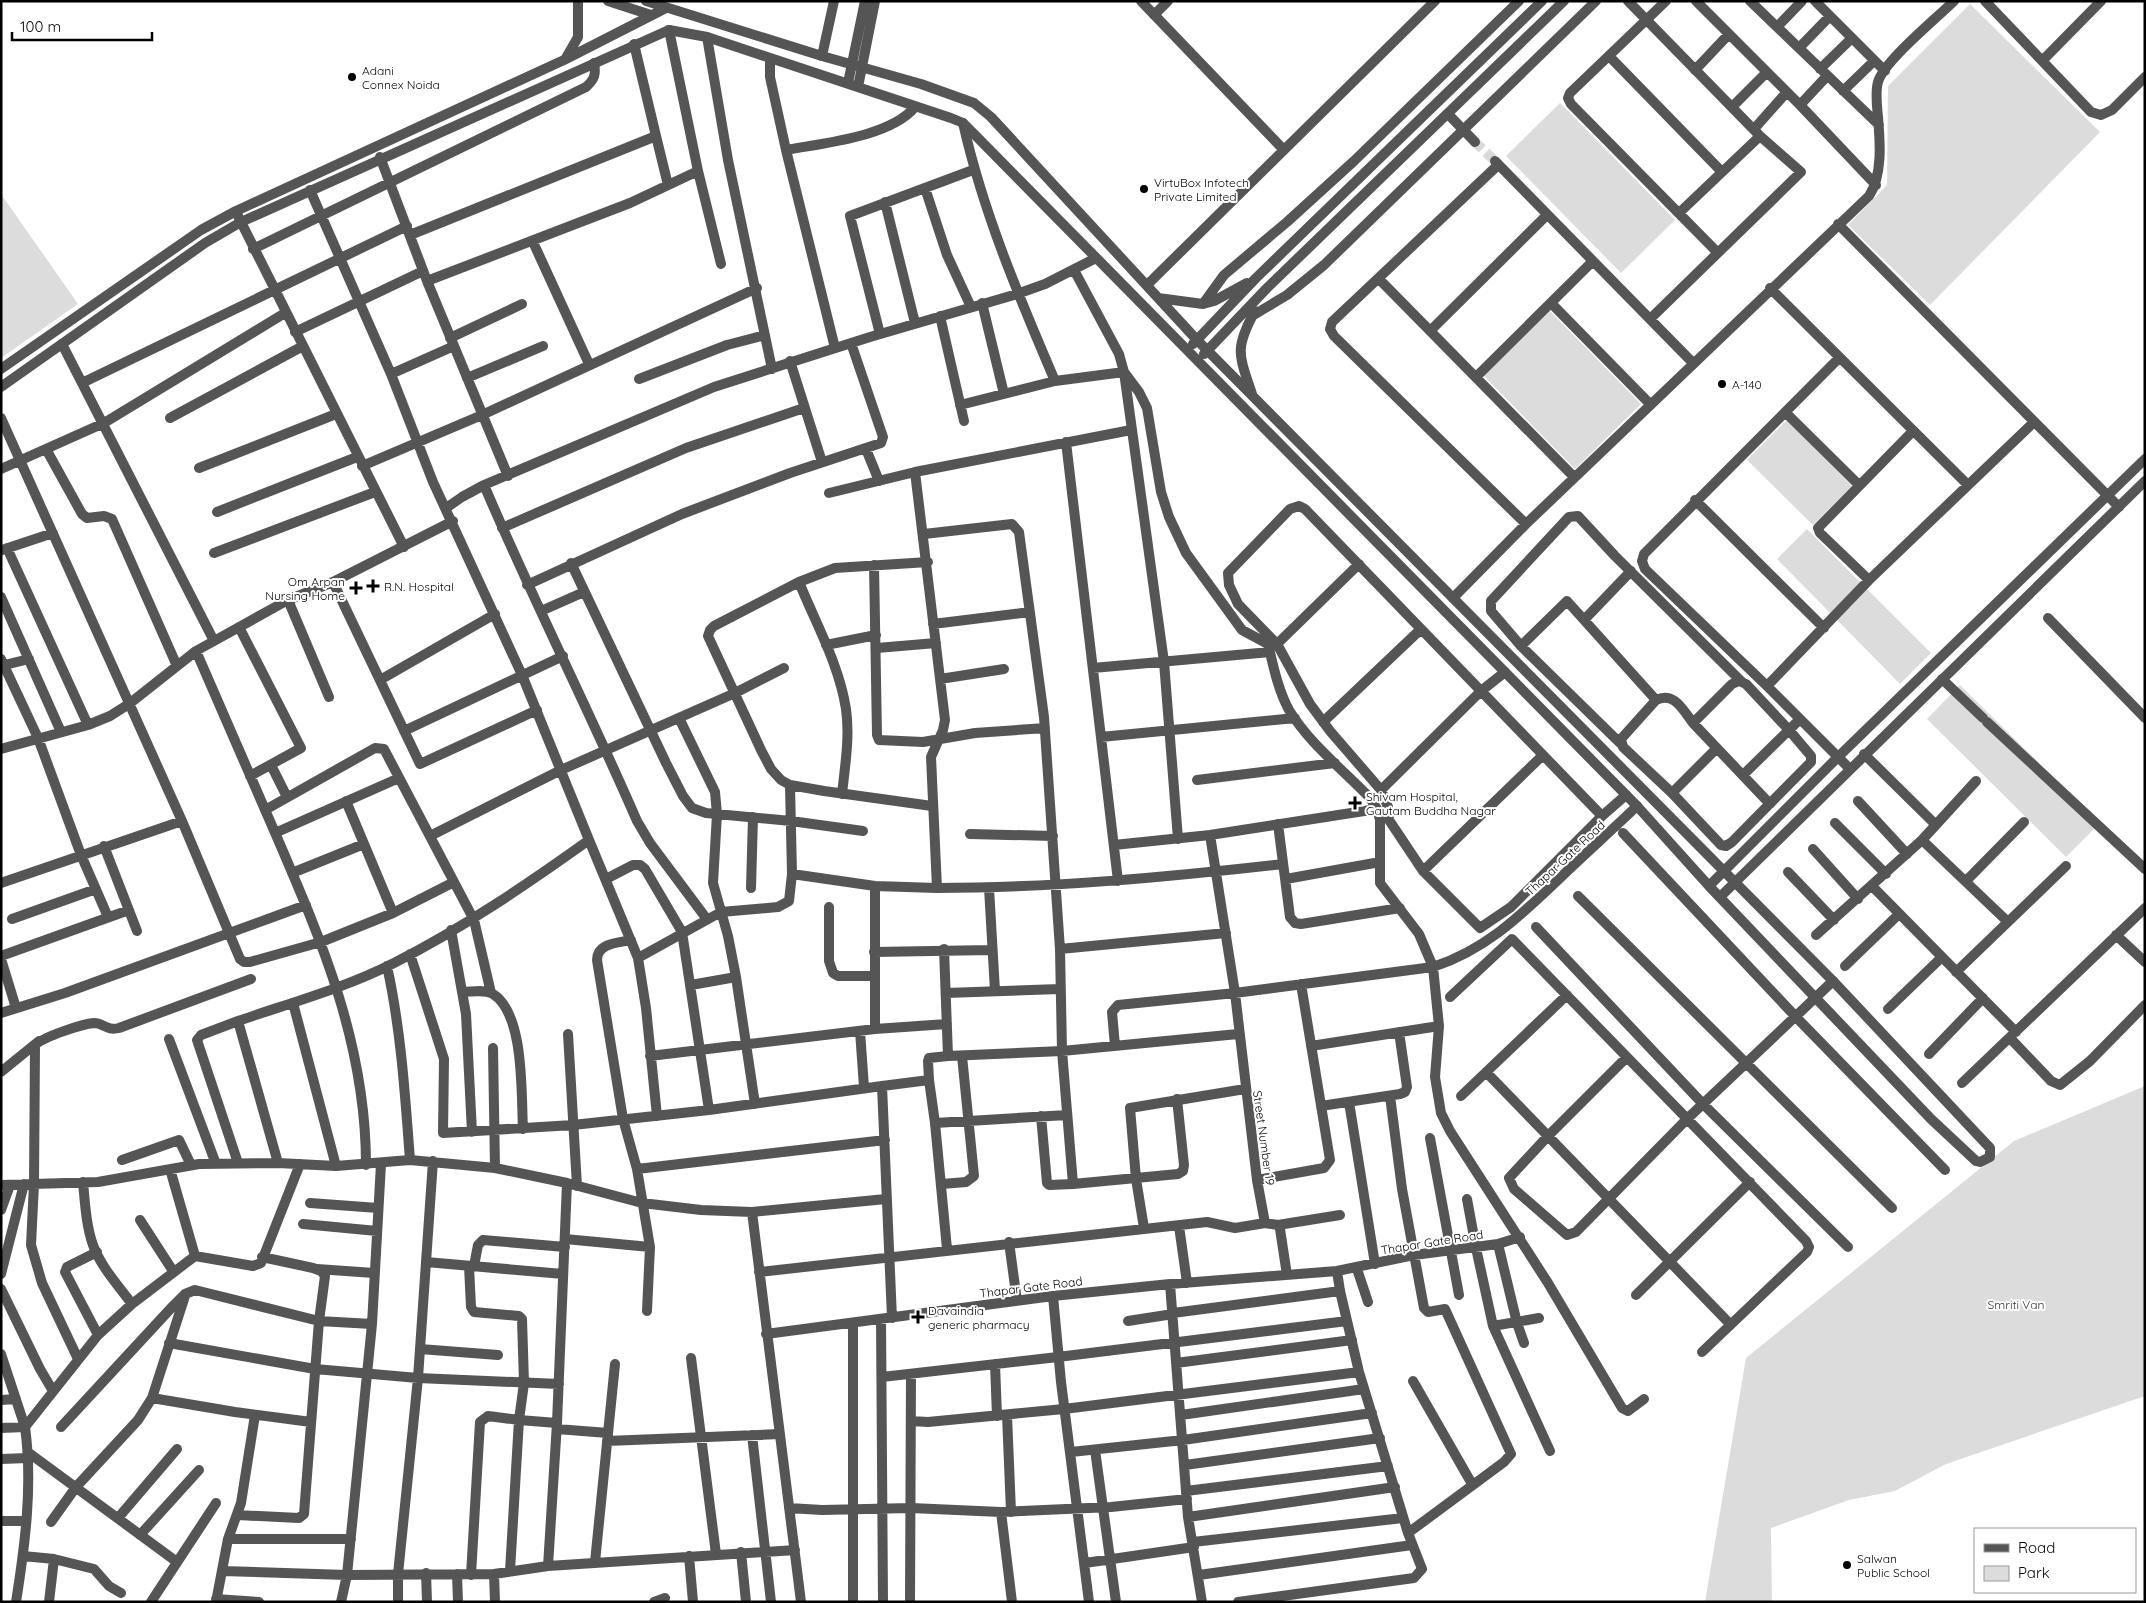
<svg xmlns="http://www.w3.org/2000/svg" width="2146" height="1603" font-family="Quicksand,sans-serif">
<rect width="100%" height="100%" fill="#fff"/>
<path fill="#dcdcdc" d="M1970,4L2100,132L1930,305L1848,225L1887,185L1888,86Z
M1560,103L1675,220L1621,273L1506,156Z
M1,194L78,304L1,358Z
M1550,311L1641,404L1575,469L1484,376Z
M1787,420L1852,486L1813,525L1747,460Z
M1807,529L1931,653L1900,684L1777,559Z
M1960,685L2100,823L2066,857L1927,719Z
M2145,1086V1396L1946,1464L1895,1491L1849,1500L1771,1528L1772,1602H1705L1746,1358L2014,1141Z"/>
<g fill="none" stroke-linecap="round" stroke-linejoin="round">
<path stroke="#d9d9d9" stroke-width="10" stroke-dasharray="10 5" stroke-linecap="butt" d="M1475,142L1495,161"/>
<path stroke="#555" stroke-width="10" d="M1141,1L1283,149
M1628,1L1760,136L1801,172L1650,319
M1666,1L1570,93L1568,98L1571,104L1718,253
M1696,1L1800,105L1876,185
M1750,1L1879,125
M1815,1L1885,71
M1985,1L2091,112L2101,115L2112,110L2145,77
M1154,15L1168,1
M1777,27L1802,1
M669,30L698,171L721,264
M707,37L728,160L772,369
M1799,48L1830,16
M822,56L834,1
M1609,56L1722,172
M770,59V77L786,150L835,348
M2043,60L2101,1
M1820,69L1852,38
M1695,70L1729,34
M1843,91L1874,61
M1800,105L1827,76
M1732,107L1767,72
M1448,114L1475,142
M963,123C983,212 1019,297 1055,381
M1754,129L1787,92
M656,136L668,185
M786,150C823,143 890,137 915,107
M380,157L427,281L508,476
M1495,161L1693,363
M1498,165L1332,322L1330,329L1334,336L1526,524
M925,188L947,255L971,307
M885,202L915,323
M1679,213L1760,136
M237,214L404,547
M1838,224L2119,507
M410,235L656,136L634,44
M533,242L589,364
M253,249L586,87C595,79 596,74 594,63
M1074,270L1119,354L1124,372L1164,662L1178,839
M1379,279L1574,477
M427,281L630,203L698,171
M1147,285L1435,1
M1770,288L1968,485
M982,303L1004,394
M1551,303L1650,404
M940,316L964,421
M1430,331L1547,215
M295,332L423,271
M880,334L850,216L973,170
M450,338L522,304
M62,344L214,641
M1839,358L1644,554L1642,561L1645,569L1767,686L1849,768
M790,361L822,462
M391,374L454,346
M1476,377L1593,261
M467,378L543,346
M639,379L727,345L765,335
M82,383L407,226
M960,405L1055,381L1124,372L1139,392L1147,408L1161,492L1169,517L1186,553L1242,630L1268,644C1273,665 1278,690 1289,710C1309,743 1343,770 1370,798L1377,809L1380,820V883L1419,934L1433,967L1439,1026L1435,1077L1441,1113L1450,1131L1548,1283L1622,1408L1628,1411L1644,1399
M1785,412L1859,485
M1,418L182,821L240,959L244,962H250L321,942L393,913
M170,418L303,346
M1066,442L1118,881
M46,449L82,514L87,518L104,516L112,519L177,666
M866,449L879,481
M362,466L482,415L757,288
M199,468L336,414
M1,469L104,423L285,313
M915,472L945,720L943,730L931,757L937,888C1052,888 1168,877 1283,864
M484,485C532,598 588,708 637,821L650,843L706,918
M829,493L915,472L1131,430
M1695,500L1824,628
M446,508L462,497L484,485L714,387L870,337L1017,294L1045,284L1096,258
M217,512L357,457
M502,528L686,448L804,408
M924,534L1012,524L1019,532L1044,717L1060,949L1226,933
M7,548L88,725
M2,550L53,533
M214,553L375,492
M928,562L835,568L799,582L714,626L710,630L708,636L761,750L771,769L781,780L790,785L824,791L932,806
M571,563L666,763L683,796L692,808L706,813L791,821L863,831
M874,565L877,735L879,740L923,742L975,733L1045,728
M1869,580L1820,533L1818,528L1913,431
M333,582L420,764L537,710
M799,582C816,624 839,664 846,709C850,737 845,766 842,794
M527,585L682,514L790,473L881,443L883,437L851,343
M1,597L61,732
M1453,598L1526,524L1869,196C1883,175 1880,141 1878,117C1877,106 1875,93 1878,82C1884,61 1937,18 1954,1
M288,600L329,697
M541,611L584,592
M2048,618L2145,718
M1584,620L1631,571
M933,624L1030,612
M239,627L301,748L250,776
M1277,644L1359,564
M826,645L876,635
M1521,646L1567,601L1656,700
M877,648L936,643
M196,651C223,712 249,774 276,835C323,944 366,1045 366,1165
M1,659L38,738L81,855L108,917
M1,666L29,659
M1093,668L1270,652
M940,679L1004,669
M1942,679L1983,718
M380,680L495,614
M1767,686L1869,580L2034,422
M679,718L715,792L717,814L713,883L728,936L736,977L755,1104
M1323,722L1421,629
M1987,722L2145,869
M1693,723L1770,804
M404,731L563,656
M1101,737L1295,718
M1620,743L1521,646L1491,611V601L1569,517L1578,516L1615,556L1742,682
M1,749L88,725L110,716L129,704L196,651L214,641L288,600L333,582L453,521
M1864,754L1935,824
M271,765L287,797
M1743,775L1789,730L1811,756V762L1732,842L1726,846L1721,845L1672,793L1623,747L1621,739L1656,700C1674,691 1683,710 1693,723L1732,684L1739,681L1746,684L1789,730L1800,719
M1197,780L1335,763
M1381,790L1481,691L1505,672
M1672,793L1717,748
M346,801L393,913L454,882
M1858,801L1907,854
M265,810L375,748L384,749L474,920L491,993
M1602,816L1305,509L1299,506L1290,509L1228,573L1229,585L1238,604L1277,644L1310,704L1330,731L1381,790L1388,807L1389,820L1423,871L1480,928L1511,907L1602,816L1626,795
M1835,823L1886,874
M1278,824L1290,917L1295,923L1301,924L1400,908
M275,833L399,778
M1623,833L1795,1016L1945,1170
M970,834L1053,836
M1210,835L1235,993L1257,1180L1265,1223L1278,1225L1280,1229L1287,1275
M430,836L561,770L735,693L784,668
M589,840L638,958L646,1008L657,1116
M1922,840L2008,922
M1114,845L1210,835L1377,809
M104,846L137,931
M1813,849L1858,899
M1423,871L1543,755
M1788,872L1834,920
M292,873L364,844
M792,874L875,886L937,888
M606,879L633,865H640L645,869L682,932L709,1110
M1286,879L1380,862
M1966,881L2024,822
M1,883L182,821
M875,886V1029
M1872,886L2016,1032
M751,888L753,817
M989,888L995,991
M1578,896L1892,1208
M829,907V961L833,973L838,976H874
M12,919L96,889
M1536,927L1703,1104L1848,1247
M451,930L466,1014L472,1132
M1816,935L1922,840L1976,781
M2116,935L2145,962
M631,940C618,943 597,943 597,960L623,1119L637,1169L650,1247L647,1311
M944,949L948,1056L1062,1051L1238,1034
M1060,949L1062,1051L1073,1184L1178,1174L1183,1171L1184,1165L1177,1099
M874,952L991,950
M410,954L444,1059L443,1133L573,1125L709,1110L882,1086L892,1318
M1,956L129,910
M638,958L721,912L778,907L789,901L792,874L790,785
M1,959L16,1008
M387,966C401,1030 405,1094 410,1160
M1845,966L1899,914
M1956,972L2066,866
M691,985L736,977
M463,992C472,992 484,989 493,994C525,1014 521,1095 523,1129
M946,993L1060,989
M1450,997L1512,939L1806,1241L1809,1247L1807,1252L1702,1352
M293,1003L336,1166
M1888,1009L1942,957
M1,1013L65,993L306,905
M860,1031L864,1087
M568,1034L577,1186
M2010,1038L2051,1081L2060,1085L2090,1061L2145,1005
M169,1039L216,1164
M1115,1046L1112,1012L1118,1005L1235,993L1433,967C1487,949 1521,915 1561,877C1586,853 1612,830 1637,806
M1311,1046L1439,1026
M493,1048L495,1168
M1929,1054L1983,998
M650,1056L875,1029L947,1024
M1627,1057L1547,1137L1509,1178L1514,1189L1567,1235L1576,1232L1688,1118L1833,981
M1,1072L39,1041
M1486,1072L1730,1324
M929,1080L935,1123
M1962,1083L2145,908
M882,1086L929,1080L928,1061L929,1058L948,1056
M1390,1096L1402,1189L1424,1308L1428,1312L1445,1309L1511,1454L1504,1462L1408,1533
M1461,1096L1567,995
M1349,1102L1375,1264
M1321,1106L1400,1094L1405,1092L1407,1087L1399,1032
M1041,1116L1047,1183L1049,1185L1073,1184
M1430,1138L1459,1295
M122,1160L179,1140L191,1165
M433,1161L418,1378L559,1384
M238,1163L197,1040L201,1035L238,1021
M278,1163L238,1021C290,1003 345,988 394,963C463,928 526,885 589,840L522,675L433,482L391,374L310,190
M637,1169L885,1140
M1257,1180L1324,1168L1330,1160L1301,984
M83,1182C85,1203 86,1225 93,1245C101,1267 118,1285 132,1304
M942,1184L966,1182L974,1176L962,1056
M1,1185L98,1182L199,1164L278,1163L336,1166L410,1160L495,1168L567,1183L642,1203L701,1210L752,1212L801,1602
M1467,1199L1476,1248L1493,1326L1550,1451
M310,1203L378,1208
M1,1210L10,1185
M752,1212L886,1199
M140,1220L173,1271
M303,1224L377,1231
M1278,1225L1340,1215
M1179,1226L1187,1283
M1144,1228L1136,1179L1130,1108L1245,1089
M565,1239L650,1247
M1009,1242L1017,1301
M1498,1244L1517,1323L1524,1343
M947,1249L935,1123L1067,1115
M97,1252L67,1267L65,1272L98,1335
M195,1256L253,1266L261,1263L300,1164
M426,1262L563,1274
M469,1266L471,1307L474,1312L519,1316L522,1319L524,1383L519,1420L488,1416L480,1422L471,1575
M474,1266L478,1245L483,1240L565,1247
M317,1269L374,1273
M1357,1269L1368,1302
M759,1272L1207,1222L1235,1228L1265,1223
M1,1274L24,1184
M1170,1284L1188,1517L1202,1602
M1,1289L40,1369L53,1391
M1636,1295L1750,1182
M1053,1296L1061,1382L1089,1602
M1173,1313L1340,1291
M881,1319L883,1602
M1128,1321L1173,1314
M853,1323V1602
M1493,1326L1539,1318
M766,1334L1053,1296L1170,1284L1337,1271L1414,1255L1498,1244L1520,1237
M169,1343L315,1369L418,1378L398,1574V1602
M420,1349L498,1355
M1,1354L25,1427L98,1335L132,1304L195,1256L170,1169
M691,1358L716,1554
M78,1359L42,1283L31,1245L34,1184L35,1045C43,1037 82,1024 94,1023C104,1023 106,1031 119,1028L251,979
M1176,1363L1352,1340
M995,1364L997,1416
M882,1377L1058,1357L1347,1321
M1413,1381L1472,1484
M152,1398L185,1296
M1,1400L16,1399
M1007,1415L1011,1512
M1181,1415L1364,1389
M911,1421L928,1422L1064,1409L1359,1372
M557,1423L567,1183
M61,1427L173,1306L185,1294L195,1290L319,1321L372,1324
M1,1428L25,1427C33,1485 25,1545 16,1602
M557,1429L608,1433
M752,1435L771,1602
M607,1441L780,1434
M1095,1450L1116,1602
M1071,1452L1183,1440L1372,1413
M29,1453L177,1562
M1,1459L28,1458
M1185,1465L1380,1438
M1186,1491L1388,1466
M789,1508L822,1510L911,1508L1001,1512L1111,1507L1187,1499
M1001,1512L1012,1602
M237,1515L299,1518L304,1514L319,1321L325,1276L321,1271L313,1268L262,1257
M1188,1517L1395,1487
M118,1518L177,1449
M1,1521H25
M51,1522L76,1487L138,1420L152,1398L235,1412L311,1422
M140,1535L199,1470
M228,1539H351
M1193,1542L1403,1518
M741,1552L746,1602
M23,1556L54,1559L94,1569L109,1586L121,1593
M689,1556L693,1602
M595,1562L615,1364
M1085,1563L1194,1547
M222,1571L347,1575L372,1324L381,1164
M510,1571L519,1420L557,1423L548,1566
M426,1573L427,1602
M457,1574L458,1602
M494,1574L548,1566L795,1550
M1199,1575L1412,1545
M216,1599L259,1602
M49,1602L54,1559
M151,1602L216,1503
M216,1602L228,1539L241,1503L255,1415
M341,1602L347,1575L494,1574L495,1602
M654,1602L665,1598
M910,1602L911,1374
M1238,1602L1414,1578L1422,1569L1408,1533L1359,1372L1340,1291L1337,1271"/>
<path stroke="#555" stroke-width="10" d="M608,1L651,15
M566,58L578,37V1
M848,83L865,1
M858,87L875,1
M1158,298L1203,304L1214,301L1247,283
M1203,304L1224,275L1287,222L1354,161L1519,1
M1252,316L1287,295L1324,265L1596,1
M1193,344L1256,278L1542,1
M1204,354L1267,288L1564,1
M1,369L201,230L236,211L564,60L666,8
M1,387L205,243L241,222L669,30L707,37L951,118L963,123L979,139L1637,806L1709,886L1931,1119L1976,1161L1980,1162L1990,1157V1148L1833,981L1197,340L991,117L974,103L921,84L822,56L646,1
M1252,394C1239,355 1234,349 1255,311
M1709,886L1838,757L2145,459
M1720,897L2145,481"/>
</g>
<g fill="#000" stroke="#fff" stroke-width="2">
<circle cx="352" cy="77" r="5"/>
<circle cx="1144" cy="189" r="5"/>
<circle cx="1722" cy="384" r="5"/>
<path d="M370.5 578.5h5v5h5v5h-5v5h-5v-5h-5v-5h5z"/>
<path d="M353.5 580.5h5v5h5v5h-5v5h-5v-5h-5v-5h5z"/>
<path d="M1352.5 795.5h5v5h5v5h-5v5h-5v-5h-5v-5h5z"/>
<path d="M915.5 1309.5h5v5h5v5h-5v5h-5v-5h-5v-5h5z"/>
<circle cx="1847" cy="1565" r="5"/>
</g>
<g text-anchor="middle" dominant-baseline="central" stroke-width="4" stroke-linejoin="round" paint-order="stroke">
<g font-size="12" fill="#000" stroke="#fff" text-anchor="start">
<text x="362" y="70">Adani<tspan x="362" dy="14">Connex Noida</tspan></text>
<text x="1154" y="182">VirtuBox Infotech<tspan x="1154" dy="14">Private Limited</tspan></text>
<text x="1732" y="384">A-140</text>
<text x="345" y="581" text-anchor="end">Om Arpan<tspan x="345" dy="14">Nursing Home</tspan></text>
<text x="384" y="586">R.N. Hospital</text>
<text x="1366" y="796">Shivam Hospital,<tspan x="1366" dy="14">Gautam Buddha Nagar</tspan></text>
<text x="928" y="1310">Davaindia<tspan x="928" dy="14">generic pharmacy</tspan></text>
<text x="1857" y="1558">Salwan<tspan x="1857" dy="14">Public School</tspan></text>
</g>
<g font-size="12" fill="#000" stroke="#fff">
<text transform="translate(1565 858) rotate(-43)">Thapar Gate Road</text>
<text transform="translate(1264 1138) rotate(82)">Street Number 19</text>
<text transform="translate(1432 1242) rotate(-9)">Thapar Gate Road</text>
<text transform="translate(1031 1287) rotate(-7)">Thapar Gate Road</text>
</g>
<g font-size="12" fill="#333" stroke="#fff">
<text x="2016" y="1304">Smriti Van</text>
</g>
</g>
<rect width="2146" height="1603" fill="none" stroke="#000000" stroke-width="5"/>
<rect x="1974" y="1528" width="162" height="65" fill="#ffffff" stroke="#999999"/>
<rect x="1984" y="1544" width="25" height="8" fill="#555555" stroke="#999999"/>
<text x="2018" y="1553" font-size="15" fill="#000000">Road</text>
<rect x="1984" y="1566" width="25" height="15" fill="#dcdcdc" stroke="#999999"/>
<text x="2018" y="1578" font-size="15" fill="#000000">Park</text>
<path d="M12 32v8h140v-8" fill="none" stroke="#000000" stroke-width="2.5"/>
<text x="20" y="32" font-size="15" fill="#000000" stroke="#ffffff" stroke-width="4" paint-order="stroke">100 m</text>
</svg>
